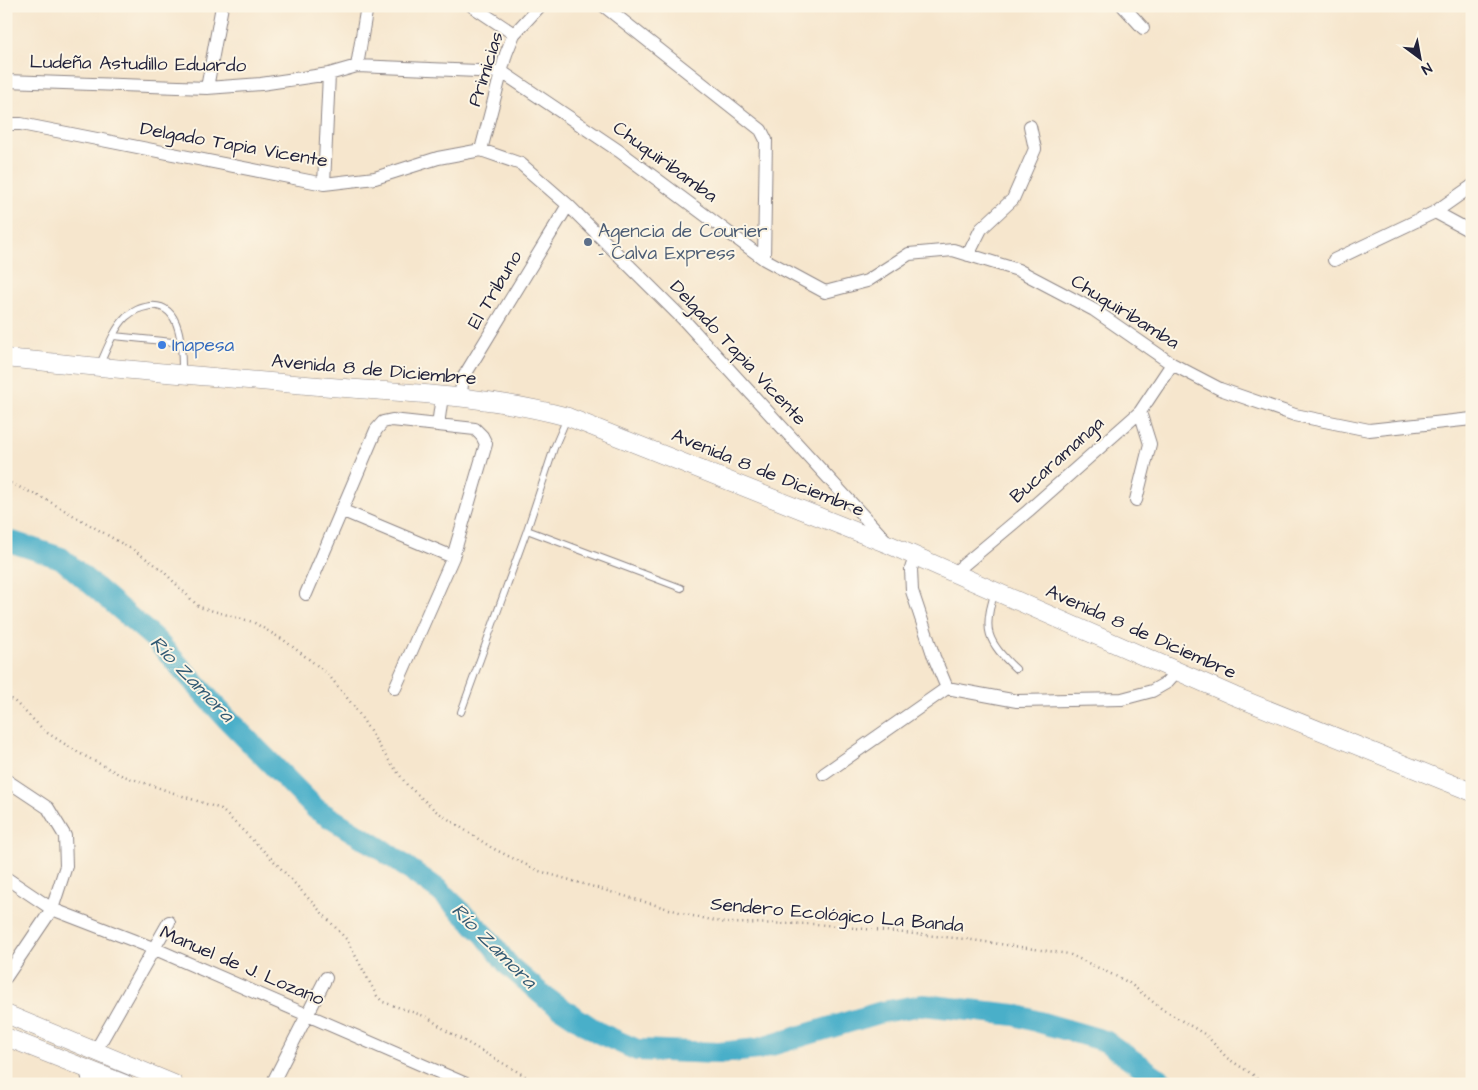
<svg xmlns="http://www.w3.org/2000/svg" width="1478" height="1090" font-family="'Architects Daughter',sans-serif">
<rect width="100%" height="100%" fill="#fcf5e5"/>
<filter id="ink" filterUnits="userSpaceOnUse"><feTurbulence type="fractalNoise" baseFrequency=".02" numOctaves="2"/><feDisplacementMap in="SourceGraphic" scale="10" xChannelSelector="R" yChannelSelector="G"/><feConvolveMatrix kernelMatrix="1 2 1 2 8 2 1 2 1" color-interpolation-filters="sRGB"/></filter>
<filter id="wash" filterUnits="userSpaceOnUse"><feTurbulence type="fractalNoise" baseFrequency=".0096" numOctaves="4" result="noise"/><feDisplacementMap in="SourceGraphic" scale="20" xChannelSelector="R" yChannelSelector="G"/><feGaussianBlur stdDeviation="1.12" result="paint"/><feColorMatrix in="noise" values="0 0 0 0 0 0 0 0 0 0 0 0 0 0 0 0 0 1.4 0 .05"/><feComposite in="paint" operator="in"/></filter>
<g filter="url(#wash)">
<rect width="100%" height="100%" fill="#f6e6cd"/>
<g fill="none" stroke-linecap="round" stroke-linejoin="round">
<path stroke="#4aafc9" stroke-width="22" d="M6,540L61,558L155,639L227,719L316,809L381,849L440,891L485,935L509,966L546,998L599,1033L637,1050L719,1053L758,1049L882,1012L923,1005L1015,1015L1105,1041L1166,1084"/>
</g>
</g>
<g filter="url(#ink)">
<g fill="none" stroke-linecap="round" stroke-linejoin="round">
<defs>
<path id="service" d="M114,336L182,343
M100,364C107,349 114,329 126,317C134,310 140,308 150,306C183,303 182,351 182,373
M527,530L681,588
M995,592C982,629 987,642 1016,669
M461,712L527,530L554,448L567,418"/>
<path id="minor" d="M472,6L514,34
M604,6L761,130L766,140L764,259
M1123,6L1143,28
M357,66L367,6
M502,72L619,151L764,259L825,292L867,281L909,254L953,250L1018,270L1094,310L1172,364L1220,389L1295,415L1369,430L1472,419
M6,81L207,88L261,84L329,74L357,66L502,72
M207,88L222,6
M6,124H21L324,184L375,178L438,158L481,150L521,164L568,205L683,319L888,543
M481,150L506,54L514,34L540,6
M324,184L329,74
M1435,212L1472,186
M968,255L981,229L1013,199L1035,149L1030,126
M1334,260L1435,212L1472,232
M460,398L463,378L568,205
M438,425L442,396
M1136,500L1150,444L1140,412
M341,510L453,557
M915,557L911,569L912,591L934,657L947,688
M954,573L1028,511L1140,412L1172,364
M306,594L376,430L383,422L392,420L475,429L482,436L486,444L453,557L395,688
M824,774L947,688L1017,701L1122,699L1152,691L1166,683L1177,671
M6,780L48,808L65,836L66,866L52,909L6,977
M6,878L52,909L153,948L466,1084
M95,1052L169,922
M86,1067L89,1084
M272,1084L326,978"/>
<path id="secondary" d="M6,358C115,369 223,378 331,387C411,393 491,396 568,417L890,545L1234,696L1472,792
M6,1014L174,1084
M6,1037L125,1084"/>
</defs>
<use href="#service" stroke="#8c8484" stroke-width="8"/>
<use href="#minor" stroke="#8c8484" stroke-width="14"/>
<use href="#secondary" stroke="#8c8484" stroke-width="19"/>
<path stroke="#8c8484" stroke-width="2.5" stroke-dasharray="1 4" stroke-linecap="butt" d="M6,481L45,499L135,551L160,568L199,607L253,622L285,641L327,673L356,709L387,758L407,785L436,811L492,848L539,871L693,916L726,923L816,924L965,939L1069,954L1128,982L1162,1009L1206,1035L1227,1058L1255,1076L1260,1084
M6,697L14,701L46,732L79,753L121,775L221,809L273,860L347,940L377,996L383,1002L427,1017L447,1031L539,1084"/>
<use href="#service" stroke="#fff" stroke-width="6"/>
<use href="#minor" stroke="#fff" stroke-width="12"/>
<use href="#secondary" stroke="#fff" stroke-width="18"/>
</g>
</g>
<circle fill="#5c6f8a" stroke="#fcf5e5" stroke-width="2" cx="588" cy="242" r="5"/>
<circle fill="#3f7fe0" stroke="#fcf5e5" stroke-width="2" cx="162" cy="345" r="5"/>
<g text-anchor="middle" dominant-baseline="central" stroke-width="4" stroke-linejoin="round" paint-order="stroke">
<g font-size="19" fill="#22223b" stroke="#fcf5e5">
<text transform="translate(138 64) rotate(1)">Ludeña Astudillo Eduardo</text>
<text transform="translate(486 69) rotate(-72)">Primicias</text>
<text transform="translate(234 145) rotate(10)">Delgado Tapia Vicente</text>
<text transform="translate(665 162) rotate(36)">Chuquiribamba</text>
<text transform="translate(495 290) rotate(-59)">El Tribuno</text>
<text transform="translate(1125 312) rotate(32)">Chuquiribamba</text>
<text transform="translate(738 353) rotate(47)">Delgado Tapia Vicente</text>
<text transform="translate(374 370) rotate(5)">Avenida 8 de Diciembre</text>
<text transform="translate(1057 460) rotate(-42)">Bucaramanga</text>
<text transform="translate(768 473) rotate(22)">Avenida 8 de Diciembre</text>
<text transform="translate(1141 632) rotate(24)">Avenida 8 de Diciembre</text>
<text transform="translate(837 915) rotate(5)">Sendero Ecológico La Banda</text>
<text transform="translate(242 966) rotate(23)">Manuel de J. Lozano</text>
</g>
<g font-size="19" fill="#4e5e75" stroke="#fcf5e5" text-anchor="start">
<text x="598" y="231">Agencia de Courier<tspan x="598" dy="22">- Calva Express</tspan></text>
</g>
<g font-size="19" fill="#366cbe" stroke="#fcf5e5" text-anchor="start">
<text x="172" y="345">Inapesa</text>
</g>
<g font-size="20" font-style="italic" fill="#325a74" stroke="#fcf5e5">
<text transform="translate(192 679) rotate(46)">Río Zamora</text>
<text transform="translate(494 946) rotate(45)">Río Zamora</text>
</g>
</g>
<rect width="1478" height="1090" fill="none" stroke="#fcf5e5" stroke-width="25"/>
<g transform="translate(1420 58) rotate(148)" stroke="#fcf5e5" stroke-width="4" paint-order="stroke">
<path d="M0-4L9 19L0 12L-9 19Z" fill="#22223b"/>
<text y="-8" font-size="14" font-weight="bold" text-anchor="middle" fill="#22223b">N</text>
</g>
</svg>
